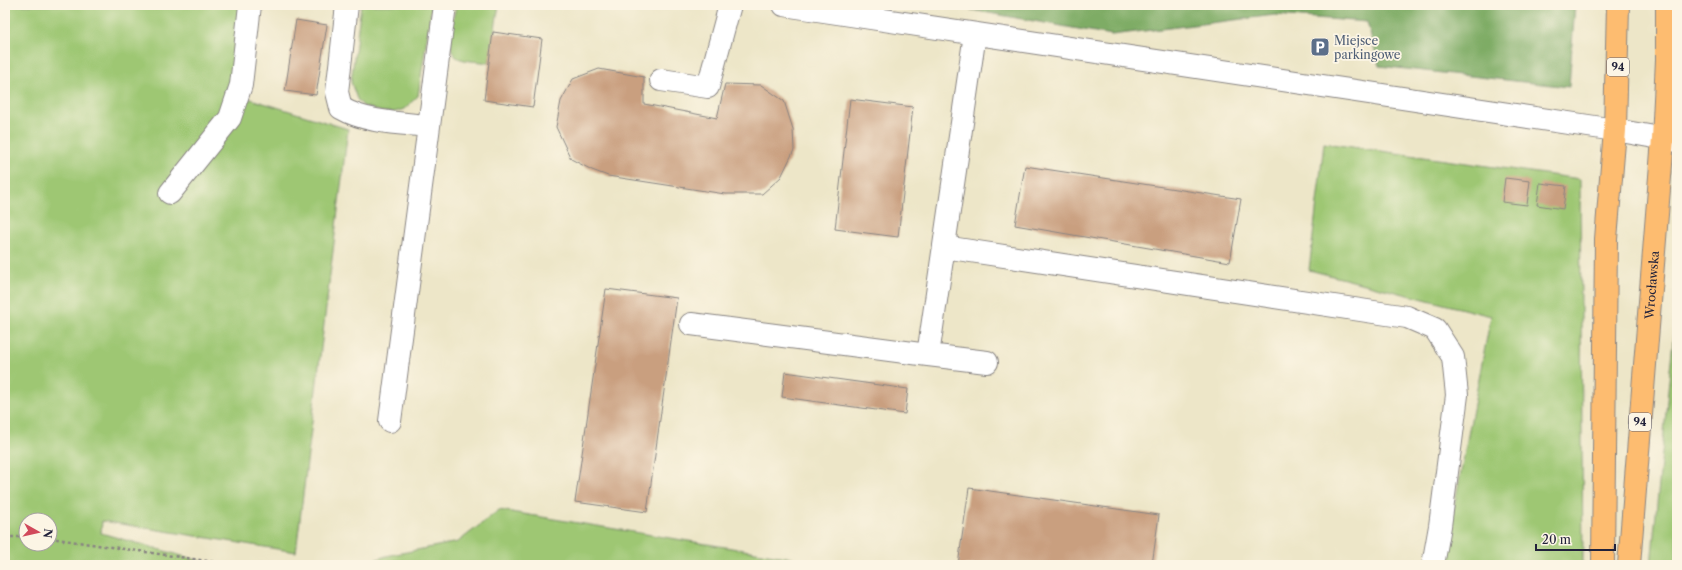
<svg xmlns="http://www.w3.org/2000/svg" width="1682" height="570" font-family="'Libre Caslon Text',serif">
<rect width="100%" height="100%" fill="#fcf5e5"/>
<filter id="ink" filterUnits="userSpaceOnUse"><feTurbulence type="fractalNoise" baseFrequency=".025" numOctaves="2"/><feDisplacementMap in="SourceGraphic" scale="8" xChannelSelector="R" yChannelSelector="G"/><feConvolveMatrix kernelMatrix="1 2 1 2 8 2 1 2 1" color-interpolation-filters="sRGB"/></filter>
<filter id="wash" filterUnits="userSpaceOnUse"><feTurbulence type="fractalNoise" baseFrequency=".012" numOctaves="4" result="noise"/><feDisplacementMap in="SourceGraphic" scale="16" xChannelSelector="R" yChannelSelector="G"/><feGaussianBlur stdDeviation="0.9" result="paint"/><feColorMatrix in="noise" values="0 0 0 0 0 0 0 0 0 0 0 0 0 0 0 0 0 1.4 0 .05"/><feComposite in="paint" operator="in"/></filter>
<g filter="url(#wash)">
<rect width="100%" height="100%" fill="#ede6c8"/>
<path fill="#9ec773" stroke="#607457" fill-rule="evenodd" d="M5,5H244L231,93L348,129L296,552L102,521L101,533L214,565H5ZM26,520H50V544H26Z
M361,5H432L418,96L404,109L395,112H382L363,106L357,99L351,82Z
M456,5H499L489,63C480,61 467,62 458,58C444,51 454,18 456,5Z
M1324,143L1580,179L1583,565H1443L1491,316L1309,270Z
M1677,299V565H1651Z
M499,510L835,565H361L386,556L458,542Z"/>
<path fill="#7eac65" stroke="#506750" d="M956,5H1575L1569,87L1379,66L1367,22L1275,15L1112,35L955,7Z"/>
<g id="blocks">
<path fill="#c99f7f" d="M296,20L327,25L316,95L285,91Z
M493,32L542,39L533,107L484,100Z
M599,69L644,77V104L717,118L725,84L761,85L784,101L793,129L794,150L781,177L762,194H725L608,176L592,170L571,159L556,127L561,101L573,79Z
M850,99L913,107L898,237L835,229Z
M1025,166L1241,199L1230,262L1015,225Z
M1505,178L1530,181L1527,205L1502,202Z
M1540,183L1566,186L1563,209L1537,205Z
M606,289L677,298L647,512L575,502Z
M785,372L908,389L905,414L782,397Z
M969,488L1159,515L1152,565H958Z"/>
</g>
</g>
<g filter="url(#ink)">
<use href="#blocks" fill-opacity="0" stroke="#888482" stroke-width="1"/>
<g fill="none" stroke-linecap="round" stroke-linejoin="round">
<defs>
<path id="minor" d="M347,5L337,92L341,108C367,123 400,123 429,126
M784,5L1615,130L1677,141
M661,80L708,87L730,5
M170,193L230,118L241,85L250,5
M944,247L1407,317L1435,329L1453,357L1457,395L1440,526L1433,565
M691,324L928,355L975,34
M928,355L987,362
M390,421L445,5"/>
<g id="major">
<path d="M1603,565L1606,239L1615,130L1618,5"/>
<path id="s1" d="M1629,565L1663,139L1667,60V5"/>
</g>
</defs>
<use href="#minor" stroke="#888482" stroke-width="24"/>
<use href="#major" stroke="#888482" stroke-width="24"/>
<path stroke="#888482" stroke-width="2.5" stroke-dasharray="3 3" stroke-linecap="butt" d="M5,537H26
M50,538L234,565"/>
<use href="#minor" stroke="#fff" stroke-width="22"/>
<use href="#major" stroke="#fdbc70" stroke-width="22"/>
</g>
</g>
<defs>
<symbol id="parking-square" viewBox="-11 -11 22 22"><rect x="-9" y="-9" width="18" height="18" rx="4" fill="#5c6f8a" stroke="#fcf5e5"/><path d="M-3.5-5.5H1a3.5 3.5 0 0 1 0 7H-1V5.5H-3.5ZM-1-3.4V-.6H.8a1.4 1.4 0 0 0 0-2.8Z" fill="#fff"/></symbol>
</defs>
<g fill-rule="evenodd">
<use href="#parking-square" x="1309" y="36" width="22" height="22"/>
</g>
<g text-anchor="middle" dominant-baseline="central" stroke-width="3.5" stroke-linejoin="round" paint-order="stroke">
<g fill="#fcf5e5" stroke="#63616e" stroke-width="1">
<rect x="1607" y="58" width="22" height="18" rx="3"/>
<rect x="1629" y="413" width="22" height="18" rx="3"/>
</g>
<g font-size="11" font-weight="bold" fill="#22223b">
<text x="1618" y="67">94</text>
<text x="1640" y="422">94</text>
</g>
<g font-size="12" fill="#4e5e75" stroke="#fcf5e5" text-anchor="start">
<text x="1334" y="40">Miejsce<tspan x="1334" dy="14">parkingowe</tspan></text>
</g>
<g font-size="12" fill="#22223b" stroke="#fcf5e5">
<text stroke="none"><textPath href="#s1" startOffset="281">Wrocławska</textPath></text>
</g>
</g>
<rect width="1682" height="570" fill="none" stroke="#fcf5e5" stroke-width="20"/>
<g transform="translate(38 532) rotate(98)"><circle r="19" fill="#fcf5e5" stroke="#a5a1a1"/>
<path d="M0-3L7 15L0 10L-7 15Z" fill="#d1495b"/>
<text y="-6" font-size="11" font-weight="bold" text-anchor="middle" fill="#22223b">N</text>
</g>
<path d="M1536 544v6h79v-6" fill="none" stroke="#22223b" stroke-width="2"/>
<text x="1542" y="544" font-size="12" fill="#22223b" stroke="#fcf5e5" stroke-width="3" paint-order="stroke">20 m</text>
</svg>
